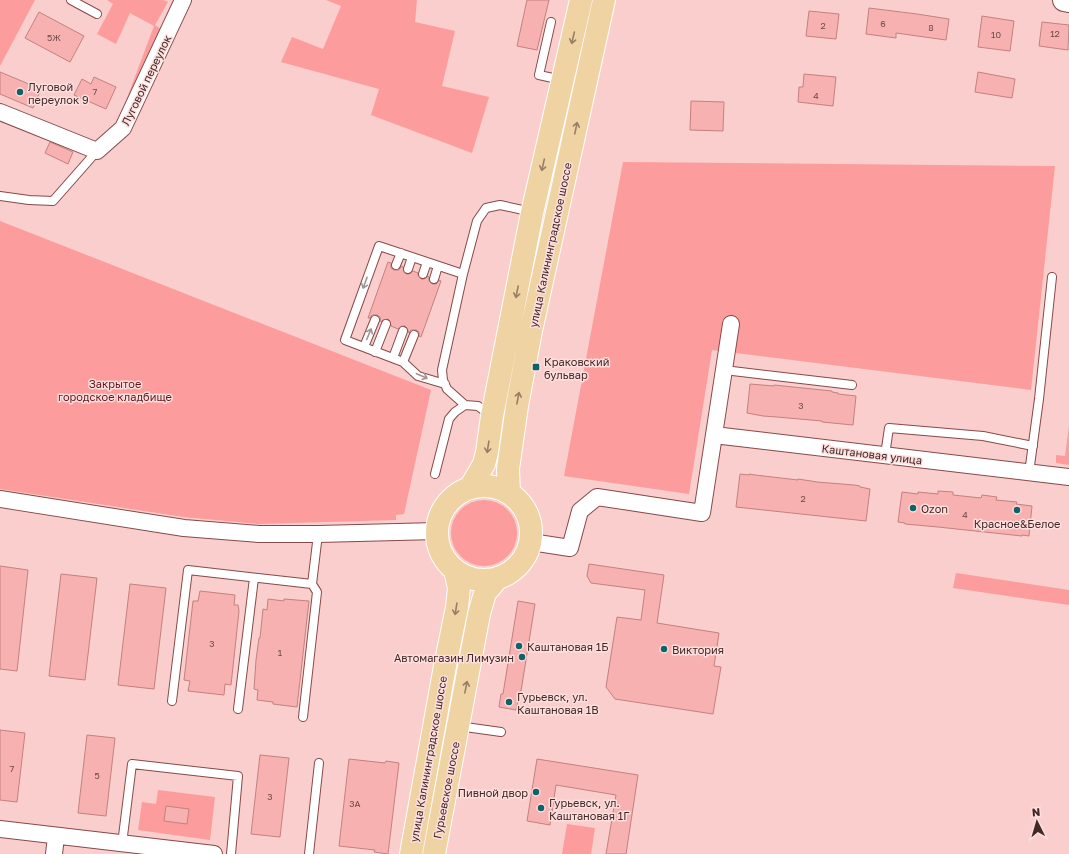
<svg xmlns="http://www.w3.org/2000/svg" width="1069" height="854" font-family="'Golos Text',sans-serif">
<rect width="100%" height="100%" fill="#f9cecc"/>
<path fill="#fc9c9c" d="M0,0H35L0,66Z
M107,0H163L168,2L155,25L161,29L118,122L154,26L130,13L116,44L97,34L113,4Z
M326,0H417L415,22L455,31L442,86L489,97L472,153L371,115L379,89L281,62L292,37L323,49L341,6Z
M623,162L1055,166L1031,390L712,350L689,494L564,476Z
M0,221L431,390L404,514L396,515V520L258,524L183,517L0,489Z
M1069,426V465L1056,463V455L1065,456Z
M451 533a33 33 0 1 1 66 0a33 33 0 1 1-66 0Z
M956,573L1069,590V605L953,588Z
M158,790L215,797L210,840L138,830L142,802L156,804Z
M567,824L595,828L591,854H562Z"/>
<path fill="#f7b1b0" stroke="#c38180" d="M527,0H549L537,50L517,46Z
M869,8L917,14L949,19L946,40L896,33V38L866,34Z
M809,11L839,14L836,39L806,36Z
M39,12L84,36L70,62L25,38Z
M982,16L1014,21L1010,51L978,47Z
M1042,22L1069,25L1068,50L1039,46Z
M0,72L41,89L33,108L0,94Z
M978,72L1015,79L1012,98L975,92Z
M804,74L836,77L833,106L798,102L799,87H803Z
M94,77L116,87L106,109L74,95L82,79L91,84Z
M691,101L724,102L723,131L690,130Z
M50,142L73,152L68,164L45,153Z
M388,262L391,263V268L394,270H399L401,266L403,267L404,272L406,274H409L413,271L418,273V275L421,279H424L428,276L429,277V281L432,284H436L439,280L441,281L421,337L419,336V332L416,330H411L409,333L407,328L405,326H402L398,329L391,326L390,321L388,319L383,320L381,322L380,317L377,315H372L370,318H368Z
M750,384L774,386V385L832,391V392L838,393V394L856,396L853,425L822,422V421L777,417L763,416L747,413Z
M740,474L749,475V474L755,475L798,480V479L811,481L817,482L854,485L860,486V487L870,489L866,521L736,507Z
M938,491L953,492V495L981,498L982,495L997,497L996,500L1017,502L1016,504L1032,506L1029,536L1022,535V536L938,527L905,524V523L898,522L902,492L918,494V492L938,494Z
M589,564L664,575L657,623L719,633L714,666L721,667L713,714L615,699L606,687L617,617L641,620L645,590L591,583L587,576Z
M0,566L28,570L17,671L0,669Z
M61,574L97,578L85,680L49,676Z
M130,584L166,588L154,689L118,685Z
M200,591L235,595L234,605H238L239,611L231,685L225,684L224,695L188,691L190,681L184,680L193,601H198Z
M268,599L284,601V599L309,601L297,707L273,704V702L257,700L258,690L254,689L256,660L259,638H260L263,609L267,610Z
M518,601L535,604L521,691H520L516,710L499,707L501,694H503Z
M0,730L25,733L17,802L0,800Z
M87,735L115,738L106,816L78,813Z
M260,755L289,758L280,837L251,834Z
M349,759L385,763L386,761L399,763L388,854L374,852L375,850L339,846Z
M537,759L638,775L626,854H606L616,795L556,785L550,825L527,821Z
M166,806L189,809L187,824L164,821Z"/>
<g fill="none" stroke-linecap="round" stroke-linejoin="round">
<defs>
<path id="lane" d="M71,0L97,14
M551,22L539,75L562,80
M0,196L29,200L53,201L97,151
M396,265L401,253
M408,269L412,257
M423,274L427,262
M434,279L438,266
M364,347L375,320
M375,352L386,324
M393,358L403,331
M403,362L414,335
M724,370L852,385
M445,384L418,376L403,362L345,340L379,246L463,274
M490,415L478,406L465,405L447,389L443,380L442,370L463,274L477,221L486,208L500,205L532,212
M885,455L889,428L983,436L1033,446
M1029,473L1039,399L1052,277
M435,474L449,419L455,412L465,405
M172,701L188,570L312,584L318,534
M238,709L254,578
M303,717L317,592L312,584
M458,726L501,732
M122,844L132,764L238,776L231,854
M309,854L319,763"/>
<path id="street" d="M0,112L97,151L123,128L183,0
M714,435L1069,477
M0,499L184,528L259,534H318L437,531
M531,542L570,548L580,511L597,497L702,513L731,324
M0,829L214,854
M54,854L56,836"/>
<path id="secondary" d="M1064,0L1069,1"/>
<path id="primary" d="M437 533a47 47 0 1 1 94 0a47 47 0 1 1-94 0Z
M471,486L484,464L487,452L492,416L532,213L581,0
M509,492L508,469L517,406L531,331L604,0
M411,854L445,666L457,607L459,588L455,570
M434,854L479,614L485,593L496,580"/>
</defs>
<use href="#lane" stroke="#86494a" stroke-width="10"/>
<use href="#street" stroke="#86494a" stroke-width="18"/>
<use href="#secondary" stroke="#86494a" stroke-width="24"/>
<use href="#primary" stroke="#fff" stroke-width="24"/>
<use href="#lane" stroke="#fff" stroke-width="8"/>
<use href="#street" stroke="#fff" stroke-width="16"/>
<use href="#secondary" stroke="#fff" stroke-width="22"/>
<use href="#primary" stroke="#efd3a3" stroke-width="22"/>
</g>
<defs><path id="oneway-shaft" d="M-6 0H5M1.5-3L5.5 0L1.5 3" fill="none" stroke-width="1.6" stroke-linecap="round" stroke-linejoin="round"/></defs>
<g stroke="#997e66">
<use href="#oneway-shaft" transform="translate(573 38) rotate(103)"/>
<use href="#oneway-shaft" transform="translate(576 128) rotate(-78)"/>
<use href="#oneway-shaft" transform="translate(543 165) rotate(103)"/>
<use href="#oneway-shaft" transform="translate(517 292) rotate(101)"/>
<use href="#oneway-shaft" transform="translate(518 398) rotate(-79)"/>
<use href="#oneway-shaft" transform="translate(488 447) rotate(99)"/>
<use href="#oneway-shaft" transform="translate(456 609) rotate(99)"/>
<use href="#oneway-shaft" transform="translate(466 687) rotate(-79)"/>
</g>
<g stroke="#a19494">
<use href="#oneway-shaft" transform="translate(365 283) rotate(110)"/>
<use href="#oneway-shaft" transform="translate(369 334) rotate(-67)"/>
<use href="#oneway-shaft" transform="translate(422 376) rotate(23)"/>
</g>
<g fill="#116266" stroke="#fddfde" stroke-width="1.5">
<circle cx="20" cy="92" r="4"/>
<rect x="532" y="363" width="8" height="8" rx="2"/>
<circle cx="913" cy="508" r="4"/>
<circle cx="1017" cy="510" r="4"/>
<circle cx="519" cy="646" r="4"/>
<circle cx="664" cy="649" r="4"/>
<circle cx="522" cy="657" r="4"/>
<circle cx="509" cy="702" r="4"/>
<circle cx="536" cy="792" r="4"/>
<circle cx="541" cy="808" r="4"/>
</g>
<g text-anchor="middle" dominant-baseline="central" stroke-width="3" stroke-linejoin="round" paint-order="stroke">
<g font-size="9" fill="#704a4a">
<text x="883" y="23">6</text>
<text x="823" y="25">2</text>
<text x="931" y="27">8</text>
<text x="1055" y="33">12</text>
<text x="996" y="34">10</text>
<text x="54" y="37">5Ж</text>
<text x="95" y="91">7</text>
<text x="816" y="95">4</text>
<text x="801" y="405">3</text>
<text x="803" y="498">2</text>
<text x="965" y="514">4</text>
<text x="212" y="643">3</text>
<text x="280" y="652">1</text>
<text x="12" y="768">7</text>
<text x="97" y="775">5</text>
<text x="270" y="796">3</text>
<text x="355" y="803">3А</text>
</g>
<g font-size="11" fill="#432828" stroke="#fddfde">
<text transform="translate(146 80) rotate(-64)">Луговой переулок</text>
<text transform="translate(550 245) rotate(-78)">улица Калининградское шоссе</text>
<text transform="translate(872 454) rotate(7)">Каштановая улица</text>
<text transform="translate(428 759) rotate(-80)">улица Калининградское шоссе</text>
<text transform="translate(446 790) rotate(-79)">Гурьевское шоссе</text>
</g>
<g font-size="11" fill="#432828" stroke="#fddfde" text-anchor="start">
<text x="28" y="86">Луговой<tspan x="28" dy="13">переулок 9</tspan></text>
<text x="544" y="361">Краковский<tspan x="544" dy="13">бульвар</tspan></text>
<text x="921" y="508">Ozon</text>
<text x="1017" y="523" text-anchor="middle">Красное&amp;Белое</text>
<text x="527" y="646">Каштановая 1Б</text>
<text x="672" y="649">Виктория</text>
<text x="514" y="657" text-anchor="end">Автомагазин Лимузин</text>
<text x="517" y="696">Гурьевск, ул.<tspan x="517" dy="13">Каштановая 1В</tspan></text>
<text x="528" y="792" text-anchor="end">Пивной двор</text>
<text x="549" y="802">Гурьевск, ул.<tspan x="549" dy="13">Каштановая 1Г</tspan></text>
</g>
<g font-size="11" fill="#62181e" stroke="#fddfde">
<text x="115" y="383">Закрытое<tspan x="115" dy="13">городское кладбище</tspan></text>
</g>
</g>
<g transform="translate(1037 822) rotate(355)" stroke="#fddfde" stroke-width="3" paint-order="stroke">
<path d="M0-3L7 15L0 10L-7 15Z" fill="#432828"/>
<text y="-6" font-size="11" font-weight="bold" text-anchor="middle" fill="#432828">N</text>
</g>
</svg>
